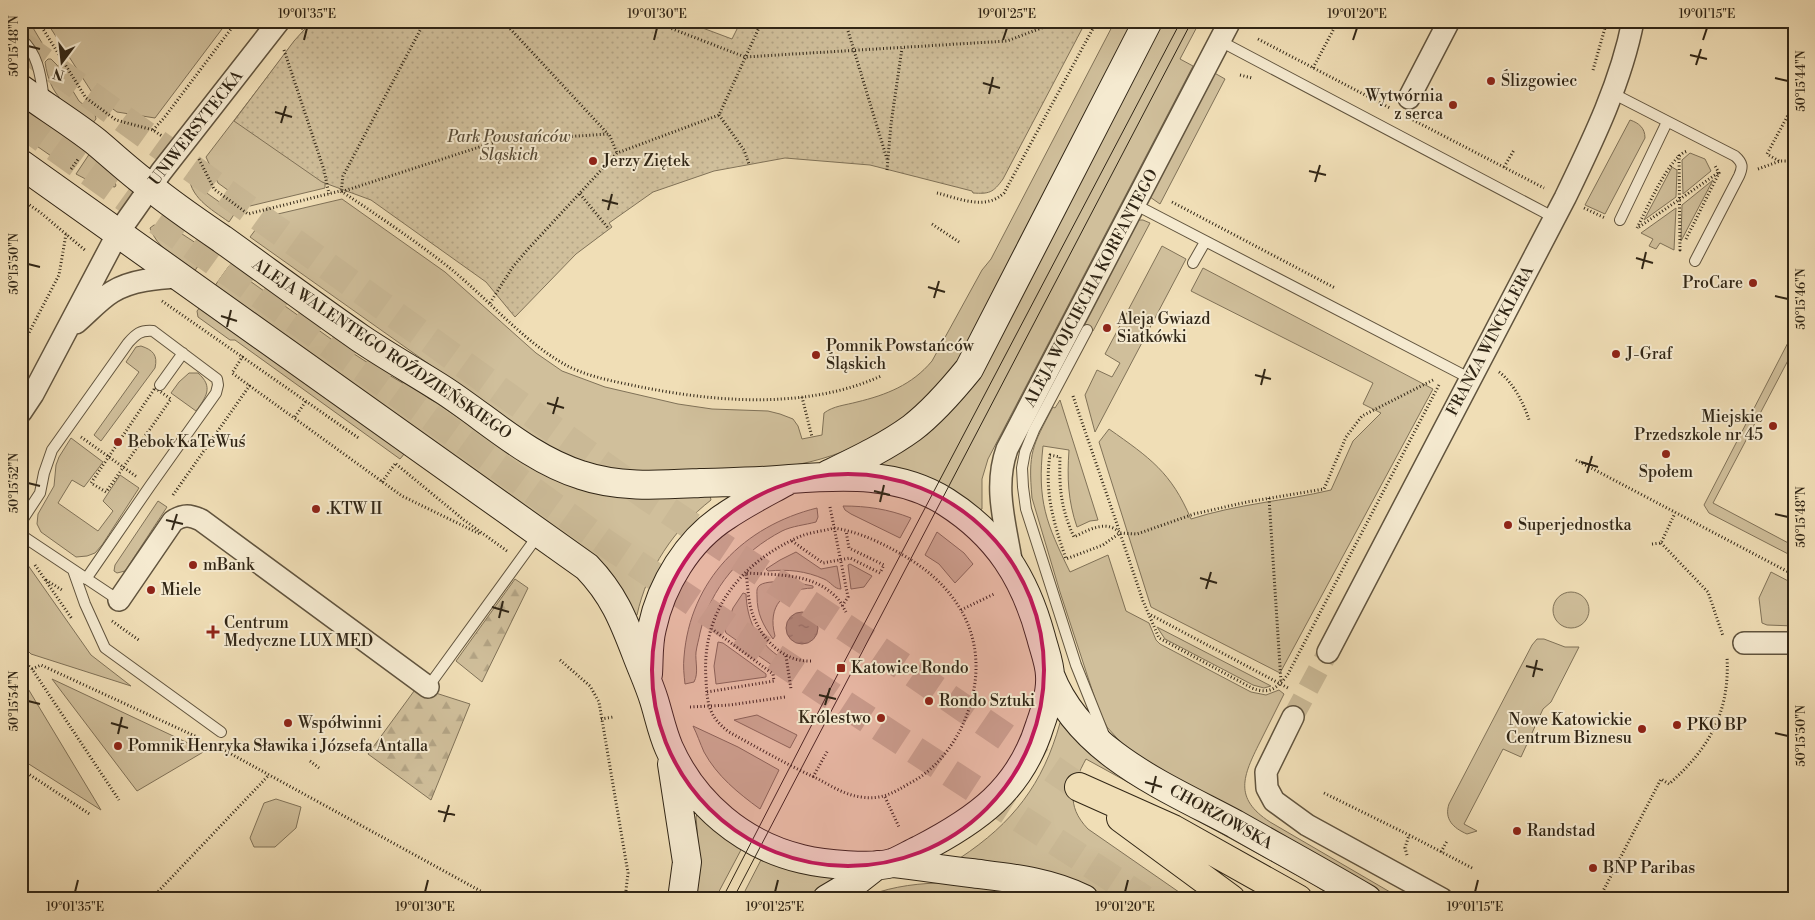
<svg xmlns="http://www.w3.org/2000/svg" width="1815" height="920" font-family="'Libre Bodoni',serif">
<defs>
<pattern id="forest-firs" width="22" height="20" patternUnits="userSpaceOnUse" patternTransform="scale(1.25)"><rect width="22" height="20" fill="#d0bf9b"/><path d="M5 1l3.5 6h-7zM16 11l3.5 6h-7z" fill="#b3a485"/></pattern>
<pattern id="park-dots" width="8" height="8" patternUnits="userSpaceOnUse" patternTransform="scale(1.25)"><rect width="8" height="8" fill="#d0bf9b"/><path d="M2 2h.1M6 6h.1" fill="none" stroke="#b3a485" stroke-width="1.8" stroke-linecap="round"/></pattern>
<pattern id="water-ripples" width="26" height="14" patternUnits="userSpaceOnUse" patternTransform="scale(1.25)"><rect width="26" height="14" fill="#af9f80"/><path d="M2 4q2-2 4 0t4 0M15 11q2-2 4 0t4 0" fill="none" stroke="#8f8168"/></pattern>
</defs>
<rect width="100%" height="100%" fill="#f0deb6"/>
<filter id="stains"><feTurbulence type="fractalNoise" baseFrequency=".004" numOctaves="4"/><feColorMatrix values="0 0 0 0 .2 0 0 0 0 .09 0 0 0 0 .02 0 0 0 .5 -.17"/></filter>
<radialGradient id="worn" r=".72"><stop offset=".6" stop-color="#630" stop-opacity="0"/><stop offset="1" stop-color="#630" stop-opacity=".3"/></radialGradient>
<path fill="#d0bf9b" stroke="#807258" d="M21,21H29L42,43L41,47L38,48L21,31Z
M46,21H228L155,118L117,112L93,94Z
M1115,21H1136L966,348C959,358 953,370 945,380C909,425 846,458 788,466C764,469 738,469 713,470C665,472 619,476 573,459C561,455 548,446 536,440L250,237L265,217L342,199L445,272L536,353L562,371L605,387L678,404L712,409L768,411L780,414L793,419L798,426L802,439L822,435L824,413C833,406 846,405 857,402C886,395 912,385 932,361L982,270L991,259Z
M1157,21H1195L1199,23L1180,59L1193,66L988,459L982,479V509L979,510L882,466L881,462L920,437Z
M48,59H51L57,65L79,101L95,114L96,119L92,124C66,105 50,97 45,62Z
M281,59H284L325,183V188L250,206L218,183L206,157Z
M1211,71L1225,79L1160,204L1150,197Z
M21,105L78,145L64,165L21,135Z
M1630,120C1639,123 1645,128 1645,138L1605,214L1585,205Z
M90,153L106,168L116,185L115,187L95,184L76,174Z
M1690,153L1705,159L1711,171L1683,194L1682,160Z
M1672,167L1677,170L1676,197L1644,220Z
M189,172L194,184L235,213L229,222C211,209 188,197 189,172Z
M1713,180L1681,241L1682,205Z
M1676,208L1674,250L1660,243L1656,249L1649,246L1653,239L1641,233Z
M1137,220H1143L1150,223L1093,331L1079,324Z
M154,225L176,230L208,251L194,272C177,259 157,248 150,228Z
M1162,246L1186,259L1095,432L1085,395L1097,370L1112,377L1120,363L1105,354Z
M229,266L331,339L365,361L435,402L513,454L710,496L711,500C674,529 647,569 637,615H635L618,583L603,565L214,287Z
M1203,268L1433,389L1280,673L1151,607L1099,442L1109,429C1150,458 1171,472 1191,519C1237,504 1285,501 1331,490L1353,441L1381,413L1363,404L1373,383L1191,291Z
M201,306L405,453L400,459L235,340H230L198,317L197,311Z
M1794,331V349L1713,503L1794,546V557L1709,513L1704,505Z
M141,346C153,350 158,355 155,368L101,441L94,435L139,372L126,362L136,347Z
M189,373H198C214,387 206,397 196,411L171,393L179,382Z
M1060,400L1098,520L1090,521L1077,527C1068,501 1067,478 1069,450L1043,446C1037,501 1046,523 1070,572L1108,555L1126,611L1149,623L1156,640L1160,644L1251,692L1266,695L1279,690L1284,694C1276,710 1268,726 1260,742C1243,776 1233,798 1270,822L1402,899H1391L1138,757L1124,746L1107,727L1099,711L1060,592L1032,498C1028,452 1032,447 1053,407L1055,408Z
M71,438L103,462L84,487L72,480L58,503L98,531L113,511L103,501L120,475L139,488L102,545L95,553L87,556L76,557L41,532L37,524L38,514L54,486L56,465L59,457Z
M158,501L167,507L125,571L117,573L114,571L115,565Z
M843,506C867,506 888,509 911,518L900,538L851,514L845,510Z
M817,508L818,517L816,522C805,525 792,526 782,531C742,552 710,588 700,633C699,639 697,645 696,652C695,661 699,673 694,682L685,684C684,675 683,666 684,657C690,580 744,526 817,508Z
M937,532L964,553L973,564L955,583L939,564L925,555Z
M796,552L821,569L837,566L841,589C834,589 831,582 824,579C806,571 788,569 768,571L766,569L780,560Z
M21,559L25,561L91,655L131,686L31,654L21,644Z
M850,564L872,576L864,587L851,589L848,565Z
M1771,572L1794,584V626L1767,625L1762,623L1759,598Z
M787,581L813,586V588C783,589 767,606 775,636L773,639C763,625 757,614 757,596C757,592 756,588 760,585C766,581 779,582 787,581Z
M1553 610a18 18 0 1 1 36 0a18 18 0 1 1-36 0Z
M743,593L746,594C747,619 756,640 777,655L779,670L726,633L725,630L733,608Z
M1157,627L1271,686L1264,688L1253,685L1165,639Z
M1537,639H1544L1565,647H1579L1551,702L1543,709L1521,757L1503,749L1464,824L1477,831L1467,834C1453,828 1444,819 1449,804L1532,645Z
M718,642L723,643L766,674V677L716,684L714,666Z
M21,677L101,810L21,759Z
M52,679L205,751L137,791Z
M757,715L797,735L790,748L734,720Z
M1062,722L1087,750L1106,765L1342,899H1336L1313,884L1086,759C1072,785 1065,805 1088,829L1189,899H1108L1082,884L1038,869L1016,865L961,860L960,858C1013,823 1043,784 1060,723Z
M693,726L738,747L779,770L760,809C738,793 717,776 704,752C700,743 697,734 693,726Z
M276,799L301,807L296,828L275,847H254L250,838L264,803Z
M697,814L700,815L742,848L715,899H694L699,853L696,817Z
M762,858L836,876L838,882L807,899H743L745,891Z
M937,883L1006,889L1050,899H860C885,888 910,884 937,883Z"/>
<path fill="url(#forest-firs)" stroke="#807258" d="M515,579L528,588L482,682L456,661Z
M417,687L470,704L431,800L368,754Z"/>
<path fill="url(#park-dots)" stroke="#807258" d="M312,21H684L732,39L741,21H1065L1069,24L1083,27L1003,179C993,193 989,194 973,193L972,191L870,165L785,158L714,171L653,192L609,223L612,227L576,254L515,317L486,282L371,200L322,182L234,121L294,41Z"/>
<path fill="url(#water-ripples)" stroke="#7d6f56" d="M786 628a16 16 0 1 1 32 0a16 16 0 1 1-32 0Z"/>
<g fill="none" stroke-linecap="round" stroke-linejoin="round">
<path stroke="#cab996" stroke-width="21" stroke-dasharray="21 11" stroke-linecap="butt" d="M1293,717L1328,652"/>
<path stroke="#cab996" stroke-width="28" stroke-dasharray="28 14" stroke-linecap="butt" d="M21,45L646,496L870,644L1079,787
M21,123L604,542L838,700L1144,899"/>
<defs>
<path id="lane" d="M21,39C39,54 41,79 44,100
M1220,41L1555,218
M1612,93L1735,156C1743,163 1743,167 1739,176L1695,261
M1134,204L1471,379
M1620,220L1667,122
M1193,263L1205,242
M1087,330L1034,430L1025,452L1022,468L1023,487L1026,509L1076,665L1104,735
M160,385L183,353
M21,522L40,493L44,473L52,450L128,343C136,334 140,330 153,331L217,379L218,385L216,393L150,486L86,579
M21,535L120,601
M73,570L85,604L105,648L221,732
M428,687L539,534"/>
<path id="street" d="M1409,98L1449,21
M76,323C88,313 99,300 112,292C131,280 158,278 180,277
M21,412L33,394L118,233L161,172L279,21
M1012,566C1006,526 993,488 1007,449L1230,21
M119,600L173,521C184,514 190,515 201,520L428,687
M1744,643H1794
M1328,652L1565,198C1592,142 1621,83 1633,21
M1293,717L1266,772L1267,788L1274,801L1307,825L1442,899"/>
<path id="secondary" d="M21,89C46,107 72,123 95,141C113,156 130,172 149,186C172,205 197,222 222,239C268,272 314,306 360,338C388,357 417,373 445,391C489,420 530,459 581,475C619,488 660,485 700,483C730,482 760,482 790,479C843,475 899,472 946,502C998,535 1025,578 1041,637C1044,649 1050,664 1050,676C1051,691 1045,711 1040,725C1020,790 977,820 919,850C910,854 901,860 892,863C872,869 823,864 802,859C743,845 694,804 669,748C662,732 659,716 654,700C649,684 642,669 636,653C623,619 613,594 587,567L21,164
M827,475C856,461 886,447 912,428C934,411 952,390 969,369L1148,21
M648,674C649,659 648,643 652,628C661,585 688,540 726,516C745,503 765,493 785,482
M1050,675C1080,753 1166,787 1235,824C1279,849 1323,873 1367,899
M672,764L687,862L682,899
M894,863C919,866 945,870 971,873C1010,878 1048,881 1084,899
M827,899L854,883L877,865"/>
<path id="primary" d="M1079,787L1173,829L1298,899
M1121,818L1231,899"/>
</defs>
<use href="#lane" stroke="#61543e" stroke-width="12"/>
<use href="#street" stroke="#61543e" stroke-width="24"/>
<use href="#secondary" stroke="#312616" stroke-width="30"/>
<use href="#primary" stroke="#312616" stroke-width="30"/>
<path stroke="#312616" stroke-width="3" stroke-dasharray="1 2.5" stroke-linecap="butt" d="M38,21L86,98L116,120L153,130L162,136
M425,21L343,176L341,192L498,141L609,134L617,153
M503,21L608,134
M652,21L745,57L1007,41L1060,21
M845,21L887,159
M1086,21L1095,26
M301,29L307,21
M1258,39L1390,108
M284,50L324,170L329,194
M1313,68L1338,21
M1593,70L1607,21
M1240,75L1252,78
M719,115L744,150L749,164
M1413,120L1544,188
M153,130L164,118L237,21
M1679,155L1680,250V249
M199,159L214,189L248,214L340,191L344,193C380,217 417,242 451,269C489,300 522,340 564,364C585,376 612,381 636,386C714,402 806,410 881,376
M1779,161L1767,154L1794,104
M1504,167L1514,150
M71,169L79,158
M1758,169L1780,161H1794
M887,170L891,124L902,48
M937,193C958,198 985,211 1004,193L1097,21
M580,194L609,229
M21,199L41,213L86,251
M1172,202L1335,288
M1584,208L1605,218
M932,224L959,242
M1639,227L1718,173
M1637,228C1646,211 1670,154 1688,151
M1686,239L1719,173L1714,164
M162,301L360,439
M490,303L512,268L528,249L617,153L719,115L762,21
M21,348L59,275L66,234
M243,356L232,373L402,496L480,534
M1499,372C1513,382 1524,404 1529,420
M1433,380L1362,416L1346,437L1324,489L1247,502L1194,514L1137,534L1120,533L1103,545L1066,559C1054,524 1044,492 1050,455L1060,457C1059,488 1061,509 1074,537C1088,530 1107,519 1120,533L1143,601L1159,638L1252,688C1269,695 1278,688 1288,674L1440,383
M155,388L171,399L106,492L91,483Z
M1073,396L1119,530
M802,397L812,437
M295,417L306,401
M81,437L137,477
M1576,460L1794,575
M396,464L464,520L507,551
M382,482L395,464
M173,495L250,385
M1269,498L1281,682
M830,507L848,597L842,606
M834,528C859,532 880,542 901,554C966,590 994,651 964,722C953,747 934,771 910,783C893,793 882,800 861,797C844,795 830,785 816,778C786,764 758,748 729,732C709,717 707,704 706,679C701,611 741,562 801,536C811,532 824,531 834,528Z
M792,541L823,563L850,558L880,573L884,565L849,548L846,531
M1661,543L1708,592L1723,636
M1652,544L1661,543L1675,513
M35,565L72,619
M46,580L62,590
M961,610L994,594
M1151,615L1288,688
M112,621L140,641
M786,656L791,689
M21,659L32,669L119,800
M560,660L590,686L599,702L628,873L625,899
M811,661C784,662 762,640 753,615C748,603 748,586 746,573C776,575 812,573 835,596C840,600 843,607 846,612
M32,669L41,665L197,737
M707,692L774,681L773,674L712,629
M690,707L730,705L785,697
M601,719L613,717
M222,749L495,899
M310,761L319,768
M21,769L91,815
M813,777L828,750
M1324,793L1409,835
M885,797L899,827
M1441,852L1447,841
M1407,855L1405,848L1409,835L1474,869
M1462,894L1472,899
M151,899L269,775
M1599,899L1661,779L1669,784C1710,748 1730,711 1727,657"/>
<use href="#lane" stroke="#f5ead0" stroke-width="10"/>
<use href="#street" stroke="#f5ead0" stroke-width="21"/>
<use href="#secondary" stroke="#f5ead0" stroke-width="28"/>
<use href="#primary" stroke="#f0deb6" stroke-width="28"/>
<path stroke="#312616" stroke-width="1" d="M722,899L841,668L1181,21
M733,899L1192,21"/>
</g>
<path fill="#c2185b" fill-opacity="0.2" stroke="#c2185b" stroke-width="4" stroke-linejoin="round" d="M652 670a196 196 0 1 1 392 0a196 196 0 1 1-392 0Z"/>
<path fill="none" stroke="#312616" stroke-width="2" d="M304,40L307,28M654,40L657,28M1003,40L1007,28M1353,40L1357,28M1703,40L1707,28M28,46L40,49M1690,55L1707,59M1696,65L1701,49M1775,78L1788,81M983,83L1000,88M989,94L993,77M275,112L292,117M281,123L286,106M1309,171L1326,175M1315,182L1320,165M602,200L618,204M608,210L612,194M1636,258L1653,263M28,264L40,267M1642,269L1646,252M928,287L945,292M1775,296L1788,299M934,298L939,281M221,316L237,321M227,327L231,310M1255,375L1271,379M1261,385L1265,369M547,403L564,408M553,414L558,397M1581,462L1598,467M1587,473L1592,456M28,483L40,486M874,491L890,495M880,502L884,485M1775,514L1788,517M166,520L183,524M172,530L177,514M1200,578L1217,583M1206,589L1211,572M492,607L509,612M499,618L503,601M1526,666L1543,670M1533,677L1537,660M819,695L836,699M28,701L40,704M825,705L830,688M111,723L128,728M1775,733L1788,736M118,734L122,717M1145,782L1162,787M1152,793L1156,776M438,811L455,815M444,822L449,805M75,892L78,880M425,892L428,880M775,892L778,880M1125,892L1128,880M1475,892L1478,880"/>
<g fill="#8f2418" stroke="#f5ead0" stroke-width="2">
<circle cx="1491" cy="81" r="5"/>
<circle cx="1453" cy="105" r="5"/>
<circle cx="593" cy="161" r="5"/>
<circle cx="1753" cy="283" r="5"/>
<circle cx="1107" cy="328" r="5"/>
<circle cx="1616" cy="354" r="5"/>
<circle cx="816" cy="355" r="5"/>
<circle cx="1773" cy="426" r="5"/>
<circle cx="118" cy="442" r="5"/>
<circle cx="1666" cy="454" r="5"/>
<circle cx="316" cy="509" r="5"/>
<circle cx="1508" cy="525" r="5"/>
<circle cx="193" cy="565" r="5"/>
<circle cx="151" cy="590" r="5"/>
<path d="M210.5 624.5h5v5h5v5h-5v5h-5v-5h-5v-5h5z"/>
<rect x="836" y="663" width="10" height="10" rx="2.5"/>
<circle cx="929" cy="701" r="5"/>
<circle cx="881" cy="718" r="5"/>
<circle cx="288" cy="723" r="5"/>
<circle cx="1677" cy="725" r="5"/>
<circle cx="1642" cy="729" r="5"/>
<circle cx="118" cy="746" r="5"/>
<circle cx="1517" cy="831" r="5"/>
<circle cx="1593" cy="868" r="5"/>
</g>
<g text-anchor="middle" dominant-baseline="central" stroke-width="4" stroke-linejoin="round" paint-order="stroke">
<g font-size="16" fill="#312616" stroke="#f5ead0" text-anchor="start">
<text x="1501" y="81">Ślizgowiec</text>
<text x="1443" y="96" text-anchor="end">Wytwórnia<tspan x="1443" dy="18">z serca</tspan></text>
<text x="603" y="161">Jerzy Ziętek</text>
<text x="1743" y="283" text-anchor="end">ProCare</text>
<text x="1117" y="319">Aleja Gwiazd<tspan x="1117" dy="18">Siatkówki</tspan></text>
<text x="826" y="346">Pomnik Powstańców<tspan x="826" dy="18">Śląskich</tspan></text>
<text x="1626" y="354">J-Graf</text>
<text x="1763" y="417" text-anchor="end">Miejskie<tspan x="1763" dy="18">Przedszkole nr 45</tspan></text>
<text x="128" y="442">Bebok KaTeWuś</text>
<text x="1666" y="472" text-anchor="middle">Społem</text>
<text x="326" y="509">.KTW II</text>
<text x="1518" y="525">Superjednostka</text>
<text x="203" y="565">mBank</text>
<text x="161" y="590">Miele</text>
<text x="224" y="623">Centrum<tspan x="224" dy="18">Medyczne LUX MED</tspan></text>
<text x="851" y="668">Katowice Rondo</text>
<text x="939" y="701">Rondo Sztuki</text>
<text x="871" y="718" text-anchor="end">Królestwo</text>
<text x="1632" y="720" text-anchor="end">Nowe Katowickie<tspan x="1632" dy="18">Centrum Biznesu</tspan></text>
<text x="298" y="723">Współwinni</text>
<text x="1687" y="725">PKO BP</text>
<text x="128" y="746">Pomnik Henryka Sławika i Józsefa Antalla</text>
<text x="1527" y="831">Randstad</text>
<text x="1603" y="868">BNP Paribas</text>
</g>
<g font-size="16" fill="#312616" stroke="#f5ead0">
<text transform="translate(196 128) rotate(-52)">UNIWERSYTECKA</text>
<text transform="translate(1091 288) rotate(-62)">ALEJA WOJCIECHA KORFANTEGO</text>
<text transform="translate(1490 341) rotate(-62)">FRANZA WINCKLERA</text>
<text transform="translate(382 349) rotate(34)">ALEJA WALENTEGO ROŹDZIEŃSKIEGO</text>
<text transform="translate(1221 817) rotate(29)">CHORZOWSKA</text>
</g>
<g font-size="16" font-style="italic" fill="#594c37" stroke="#f5ead0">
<text x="509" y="137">Park Powstańców<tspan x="509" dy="18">Śląskich</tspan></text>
</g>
</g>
<rect width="1815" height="920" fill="none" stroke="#f0deb6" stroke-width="55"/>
<g transform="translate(62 62) rotate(195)" stroke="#f5ead0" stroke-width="4" paint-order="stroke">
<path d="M0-4L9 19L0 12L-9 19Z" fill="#312616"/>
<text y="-8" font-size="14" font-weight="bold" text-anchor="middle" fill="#312616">N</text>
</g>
<rect x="28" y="28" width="1760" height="864" fill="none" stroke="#312616" stroke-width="2"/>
<g font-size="12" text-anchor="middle" fill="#312616">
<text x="307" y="18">19°01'35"E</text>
<text x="657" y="18">19°01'30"E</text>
<text x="1007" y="18">19°01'25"E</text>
<text x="1357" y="18">19°01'20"E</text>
<text x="1707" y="18">19°01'15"E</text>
<text transform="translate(14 46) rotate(-90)" y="4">50°15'48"N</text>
<text transform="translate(1801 81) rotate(-90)" y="4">50°15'44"N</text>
<text transform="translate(14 264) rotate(-90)" y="4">50°15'50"N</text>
<text transform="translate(1801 299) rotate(-90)" y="4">50°15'46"N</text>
<text transform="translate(14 483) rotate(-90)" y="4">50°15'52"N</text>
<text transform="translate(1801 517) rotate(-90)" y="4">50°15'48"N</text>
<text transform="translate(14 701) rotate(-90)" y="4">50°15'54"N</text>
<text transform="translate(1801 736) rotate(-90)" y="4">50°15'50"N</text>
<text x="75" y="911">19°01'35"E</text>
<text x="425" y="911">19°01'30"E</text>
<text x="775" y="911">19°01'25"E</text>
<text x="1125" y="911">19°01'20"E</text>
<text x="1475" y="911">19°01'15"E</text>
</g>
<rect width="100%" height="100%" filter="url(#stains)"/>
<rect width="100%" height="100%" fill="url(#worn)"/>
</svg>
